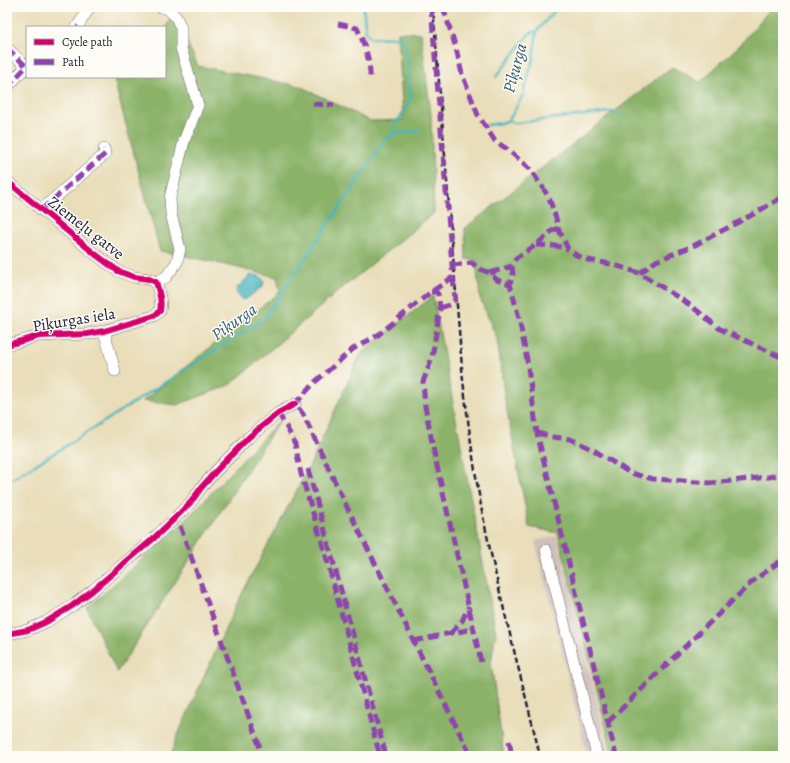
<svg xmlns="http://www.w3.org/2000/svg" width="790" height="763" font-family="Alegreya,serif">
<rect width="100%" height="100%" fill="#fdfcf7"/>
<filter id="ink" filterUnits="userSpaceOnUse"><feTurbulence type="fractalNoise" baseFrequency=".025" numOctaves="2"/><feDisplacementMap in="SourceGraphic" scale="8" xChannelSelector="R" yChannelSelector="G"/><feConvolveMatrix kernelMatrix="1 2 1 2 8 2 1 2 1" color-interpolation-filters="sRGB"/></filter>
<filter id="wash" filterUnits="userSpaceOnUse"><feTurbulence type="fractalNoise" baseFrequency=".012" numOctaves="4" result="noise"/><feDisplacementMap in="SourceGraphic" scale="16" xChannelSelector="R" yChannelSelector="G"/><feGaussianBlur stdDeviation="0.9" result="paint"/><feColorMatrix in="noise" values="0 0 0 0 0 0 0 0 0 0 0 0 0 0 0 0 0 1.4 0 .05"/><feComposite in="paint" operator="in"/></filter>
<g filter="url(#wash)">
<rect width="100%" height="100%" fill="#e9deb9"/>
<path fill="#d0c0bc" d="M557,536L610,756H587L535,541Z"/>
<path fill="#8ab268" stroke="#566a52" d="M772,7H783V756H613L558,533L529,527L505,400L497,339L480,298L476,261L466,259L465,228L672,67L700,82L740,45Z
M173,12L198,66L300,86L370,121L403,120L398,32L421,33L431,115L434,213L334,295L230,385L177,405L143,401L280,292L277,277L200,259L160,251L114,80L122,77H165V31Z
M433,296L496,633L491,663L504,756H170L176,739L237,603L310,465L361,353Z
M280,420L117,672L87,608L180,526Z"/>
<path fill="#46b6bd" stroke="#346c7c" d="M250,275L260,276L264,281L263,286L245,300L241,299L236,292L237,288Z"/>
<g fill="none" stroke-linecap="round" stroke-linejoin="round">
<path stroke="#46b6bd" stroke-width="2.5" d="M363,7L366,32L370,37L373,38L400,37L403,39L405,44L411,95L408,105L397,122L393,134
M496,77L530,33L537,31
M507,121L515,123L603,113C610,111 614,112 620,114
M487,125L501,123L507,121L512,115L523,95L533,59L537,31L558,7
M7,482L69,444L264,319L386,139C397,131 407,132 420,131"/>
</g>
</g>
<g filter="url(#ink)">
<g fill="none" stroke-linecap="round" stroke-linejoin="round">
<defs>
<path id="minor" d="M77,27L90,7
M7,48L26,66
M7,87L27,66
M7,181L95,254L118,271L134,277L149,279L156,282
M41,210L105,154L104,149
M156,282L166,277L177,262L180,249L171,214L170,198L184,141L198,105L181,48V28L176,17L168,9L160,7
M104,331L115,371
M7,345L39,336L87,334L104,331L154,316L160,311C162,301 159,292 156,282
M546,550L597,756
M7,634L28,630L46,622L72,606L93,590L153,539L175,518L191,502L201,488L215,472L249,437L278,413L295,404"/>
</defs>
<use href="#minor" stroke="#686467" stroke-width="12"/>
<use href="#minor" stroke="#fff" stroke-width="11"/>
<path stroke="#22223b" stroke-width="2.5" stroke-dasharray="6 3" stroke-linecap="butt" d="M433,7L463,380C469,429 475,478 485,526C501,603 522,680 540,756"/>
<path stroke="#8e44ad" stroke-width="5" stroke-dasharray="10 5" stroke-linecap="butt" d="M431,7L453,277L431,292L378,335L353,349L315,382L295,404L303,414L344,501L464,742L471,756
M443,7L456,48L462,74L478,115L495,141L507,149L530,169L543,188L549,198L556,218L558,228L568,249L576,255L588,260L611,264L640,273L690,305L720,329L783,358
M338,24L357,28C365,45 371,62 370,81
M77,27L78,26
M7,48L26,66
M7,87L27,66
M313,104L334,105
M41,210L105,154L104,149
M558,228L552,231L536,245L516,258L512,266L513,275L510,284L519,318L527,360L537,433L616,756
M536,245L557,246L568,249
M452,265L472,263L480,269L490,273L497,280L510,284
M490,273L512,266
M640,273L656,261L695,245L750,216L783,197
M431,292H436L438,294L440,308L432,358L423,382L425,406L435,457L481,662
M440,308L449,305L455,300L453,277
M278,413L286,426L295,444L301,474L324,549L380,756
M537,433L553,437L570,439L592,449L630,473L653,479L711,483L769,477L783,473
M308,469L386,756
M180,526L263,756
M451,633L462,621L469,606
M414,641L451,633L474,629
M608,722L670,661L753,581L783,559
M509,741L512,756"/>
<defs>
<path id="cycleway" d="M7,181L95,254L118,271L134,277L149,279L156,282C159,292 162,301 160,311L154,316L104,331L87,334L39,336L7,345
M7,634L28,630L46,622L72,606L93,590L153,539L175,518L191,502L201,488L215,472L249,437L278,413L295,404"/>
</defs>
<use href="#cycleway" stroke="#fdfcf7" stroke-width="8"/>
<use href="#cycleway" stroke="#d6006c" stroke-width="6"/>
</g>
</g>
<g text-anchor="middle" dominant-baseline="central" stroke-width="3" stroke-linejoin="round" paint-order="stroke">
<g font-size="16" fill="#22223b" stroke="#fdfcf7">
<text transform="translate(86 228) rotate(38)">Ziemeļu gatve</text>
<text transform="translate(74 320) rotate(-9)">Piķurgas iela</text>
</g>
<g font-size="17" font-style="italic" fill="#305d6f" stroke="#fdfcf7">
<text transform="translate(515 68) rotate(-75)">Piķurga</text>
<text transform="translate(234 322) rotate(-35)">Piķurga</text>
</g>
</g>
<rect width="790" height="763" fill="none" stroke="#fdfcf7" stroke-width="24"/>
<rect x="26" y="26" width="140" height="52" fill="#fdfcf7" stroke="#a5a5ac"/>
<rect x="34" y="39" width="20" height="6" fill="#d6006c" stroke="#a5a5ac"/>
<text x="62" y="46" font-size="12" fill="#22223b">Cycle path</text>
<rect x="34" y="59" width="20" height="6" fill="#8e44ad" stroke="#a5a5ac"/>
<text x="62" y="66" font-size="12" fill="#22223b">Path</text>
</svg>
